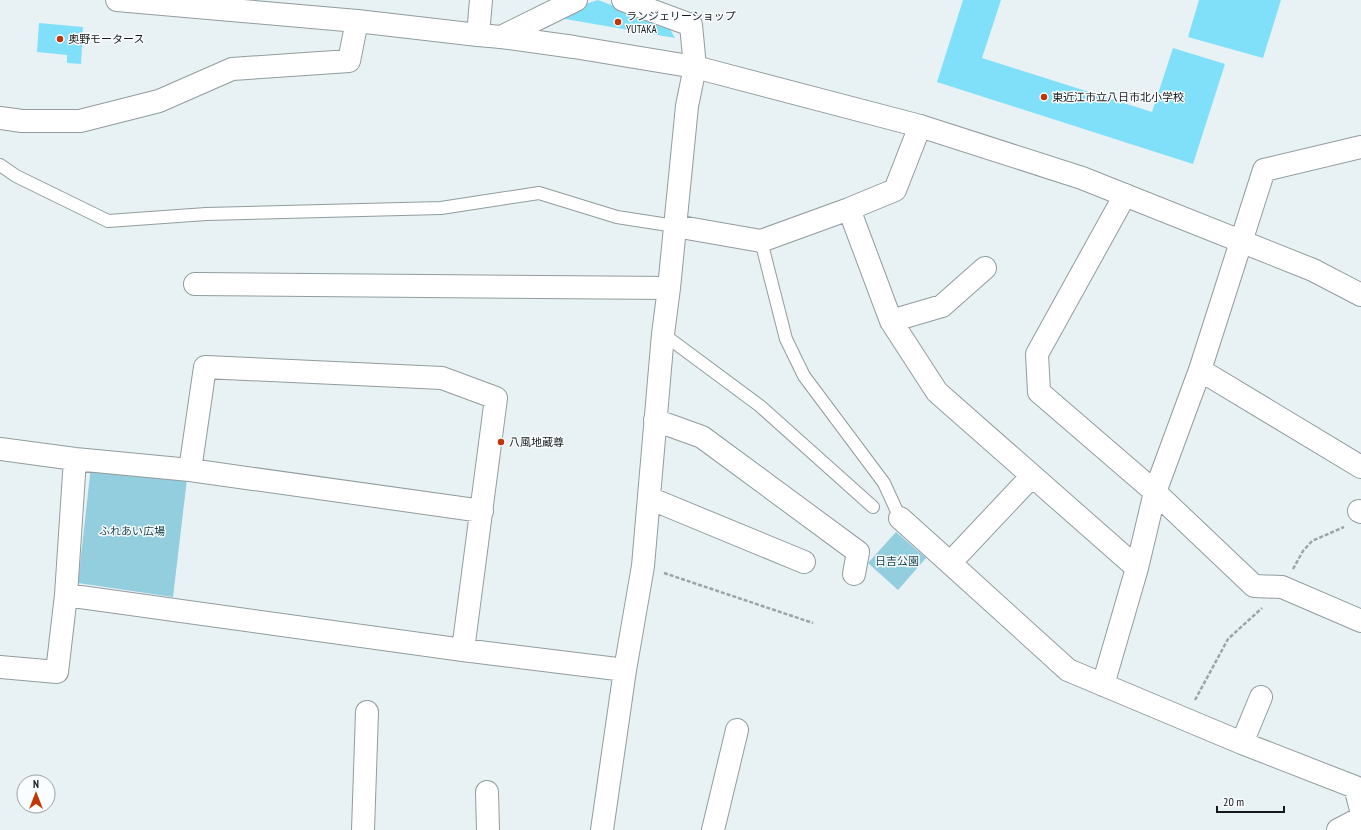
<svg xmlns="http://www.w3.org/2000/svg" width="1361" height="830" font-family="'PT Sans Narrow','Noto Sans JP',sans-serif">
<rect width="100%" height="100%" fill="#e8f1f4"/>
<path fill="#93cede" d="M91,466L187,479L173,597L78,583Z
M896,532L926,558L898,590L868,563Z"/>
<path fill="#80e0f9" d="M598,0L669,27L675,38L548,16Z
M963,0H1001L982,58L1152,112L1173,48L1225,64L1193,164L937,82Z
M1199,0H1281L1263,58L1188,37Z
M39,23L83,27L81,64L67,63V55L37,52Z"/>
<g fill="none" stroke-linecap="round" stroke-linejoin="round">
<defs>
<path id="service" d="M0,165L16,176L108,221L206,214L441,208L539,193L617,217L675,226
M761,241L786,339L804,376L884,483L900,518
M663,334L760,406L873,507"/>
<path id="minor" d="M478,35L481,0
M501,37L576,0
M0,118L22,121H80L159,101L232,69L349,61L357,21
M1125,195L1037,354L1039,392L1155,492L1254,586L1282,587L1361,621
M849,209L891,321L937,392L1137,568
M675,226L761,241L849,209L895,190L920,126
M195,284L669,288
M891,321L942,306L985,268
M1200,370L1361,467
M655,420L702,437L858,552L854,574
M0,449L75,459L190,470L482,511
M190,470L205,367L442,378L496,398L463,650
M1032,476L950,563L1068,670L1242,743L1355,787L1361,810
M649,498L804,562
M1359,511L1361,512
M900,518L950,563
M66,595L463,650L625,670
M0,667L57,672L66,595L75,459
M1103,685L1137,568L1155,492L1200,370L1264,170L1361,147
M1242,743L1261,697
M487,792L488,830
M363,830L367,712
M602,830L625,670L643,566L663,334L669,288L687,106L695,67L691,25L623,0
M713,830L737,730
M1338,830L1361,818"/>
<path id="tertiary" d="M117,0L357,21L478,35L501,37L574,47L695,67L920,126L1082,178L1313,270L1361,295"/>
</defs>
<use href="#service" stroke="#929c9e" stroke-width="14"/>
<use href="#minor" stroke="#929c9e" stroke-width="24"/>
<use href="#tertiary" stroke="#929c9e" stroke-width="24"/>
<path stroke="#9da4a6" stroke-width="2.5" stroke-dasharray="4 2" stroke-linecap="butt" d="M1293,569L1303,551L1312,541L1344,527
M664,573L813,623
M1195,700L1228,639L1262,608"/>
<use href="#service" stroke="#fff" stroke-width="12"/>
<use href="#minor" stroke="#fff" stroke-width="22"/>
<use href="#tertiary" stroke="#fff" stroke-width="22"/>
</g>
<g fill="#bf3704" stroke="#fafdff" stroke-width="1.5">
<circle cx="618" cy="22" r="4"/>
<circle cx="60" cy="39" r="4"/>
<circle cx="1044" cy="97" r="4"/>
<circle cx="501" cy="442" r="4"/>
</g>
<g text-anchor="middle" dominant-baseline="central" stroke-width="3" stroke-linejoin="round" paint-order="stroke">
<g font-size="11" fill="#16191a" stroke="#fafdff" text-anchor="start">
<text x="626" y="16">ランジェリーショップ<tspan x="626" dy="13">YUTAKA</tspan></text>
<text x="68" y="39">奥野モータース</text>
<text x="1052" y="97">東近江市立八日市北小学校</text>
<text x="509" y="442">八風地蔵尊</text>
</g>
<g font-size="11" fill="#123f4a" stroke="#fafdff">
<text x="132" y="531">ふれあい広場</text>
<text x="897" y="561">日吉公園</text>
</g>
</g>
<g transform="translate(36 794)"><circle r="19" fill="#fafdff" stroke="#9fa2a3"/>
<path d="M0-3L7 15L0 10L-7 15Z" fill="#bf3704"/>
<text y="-6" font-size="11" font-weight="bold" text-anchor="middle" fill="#16191a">N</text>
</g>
<path d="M1217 806v6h67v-6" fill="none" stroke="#16191a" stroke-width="2"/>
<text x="1223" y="806" font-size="12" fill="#16191a" stroke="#fafdff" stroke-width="3" paint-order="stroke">20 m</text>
</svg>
